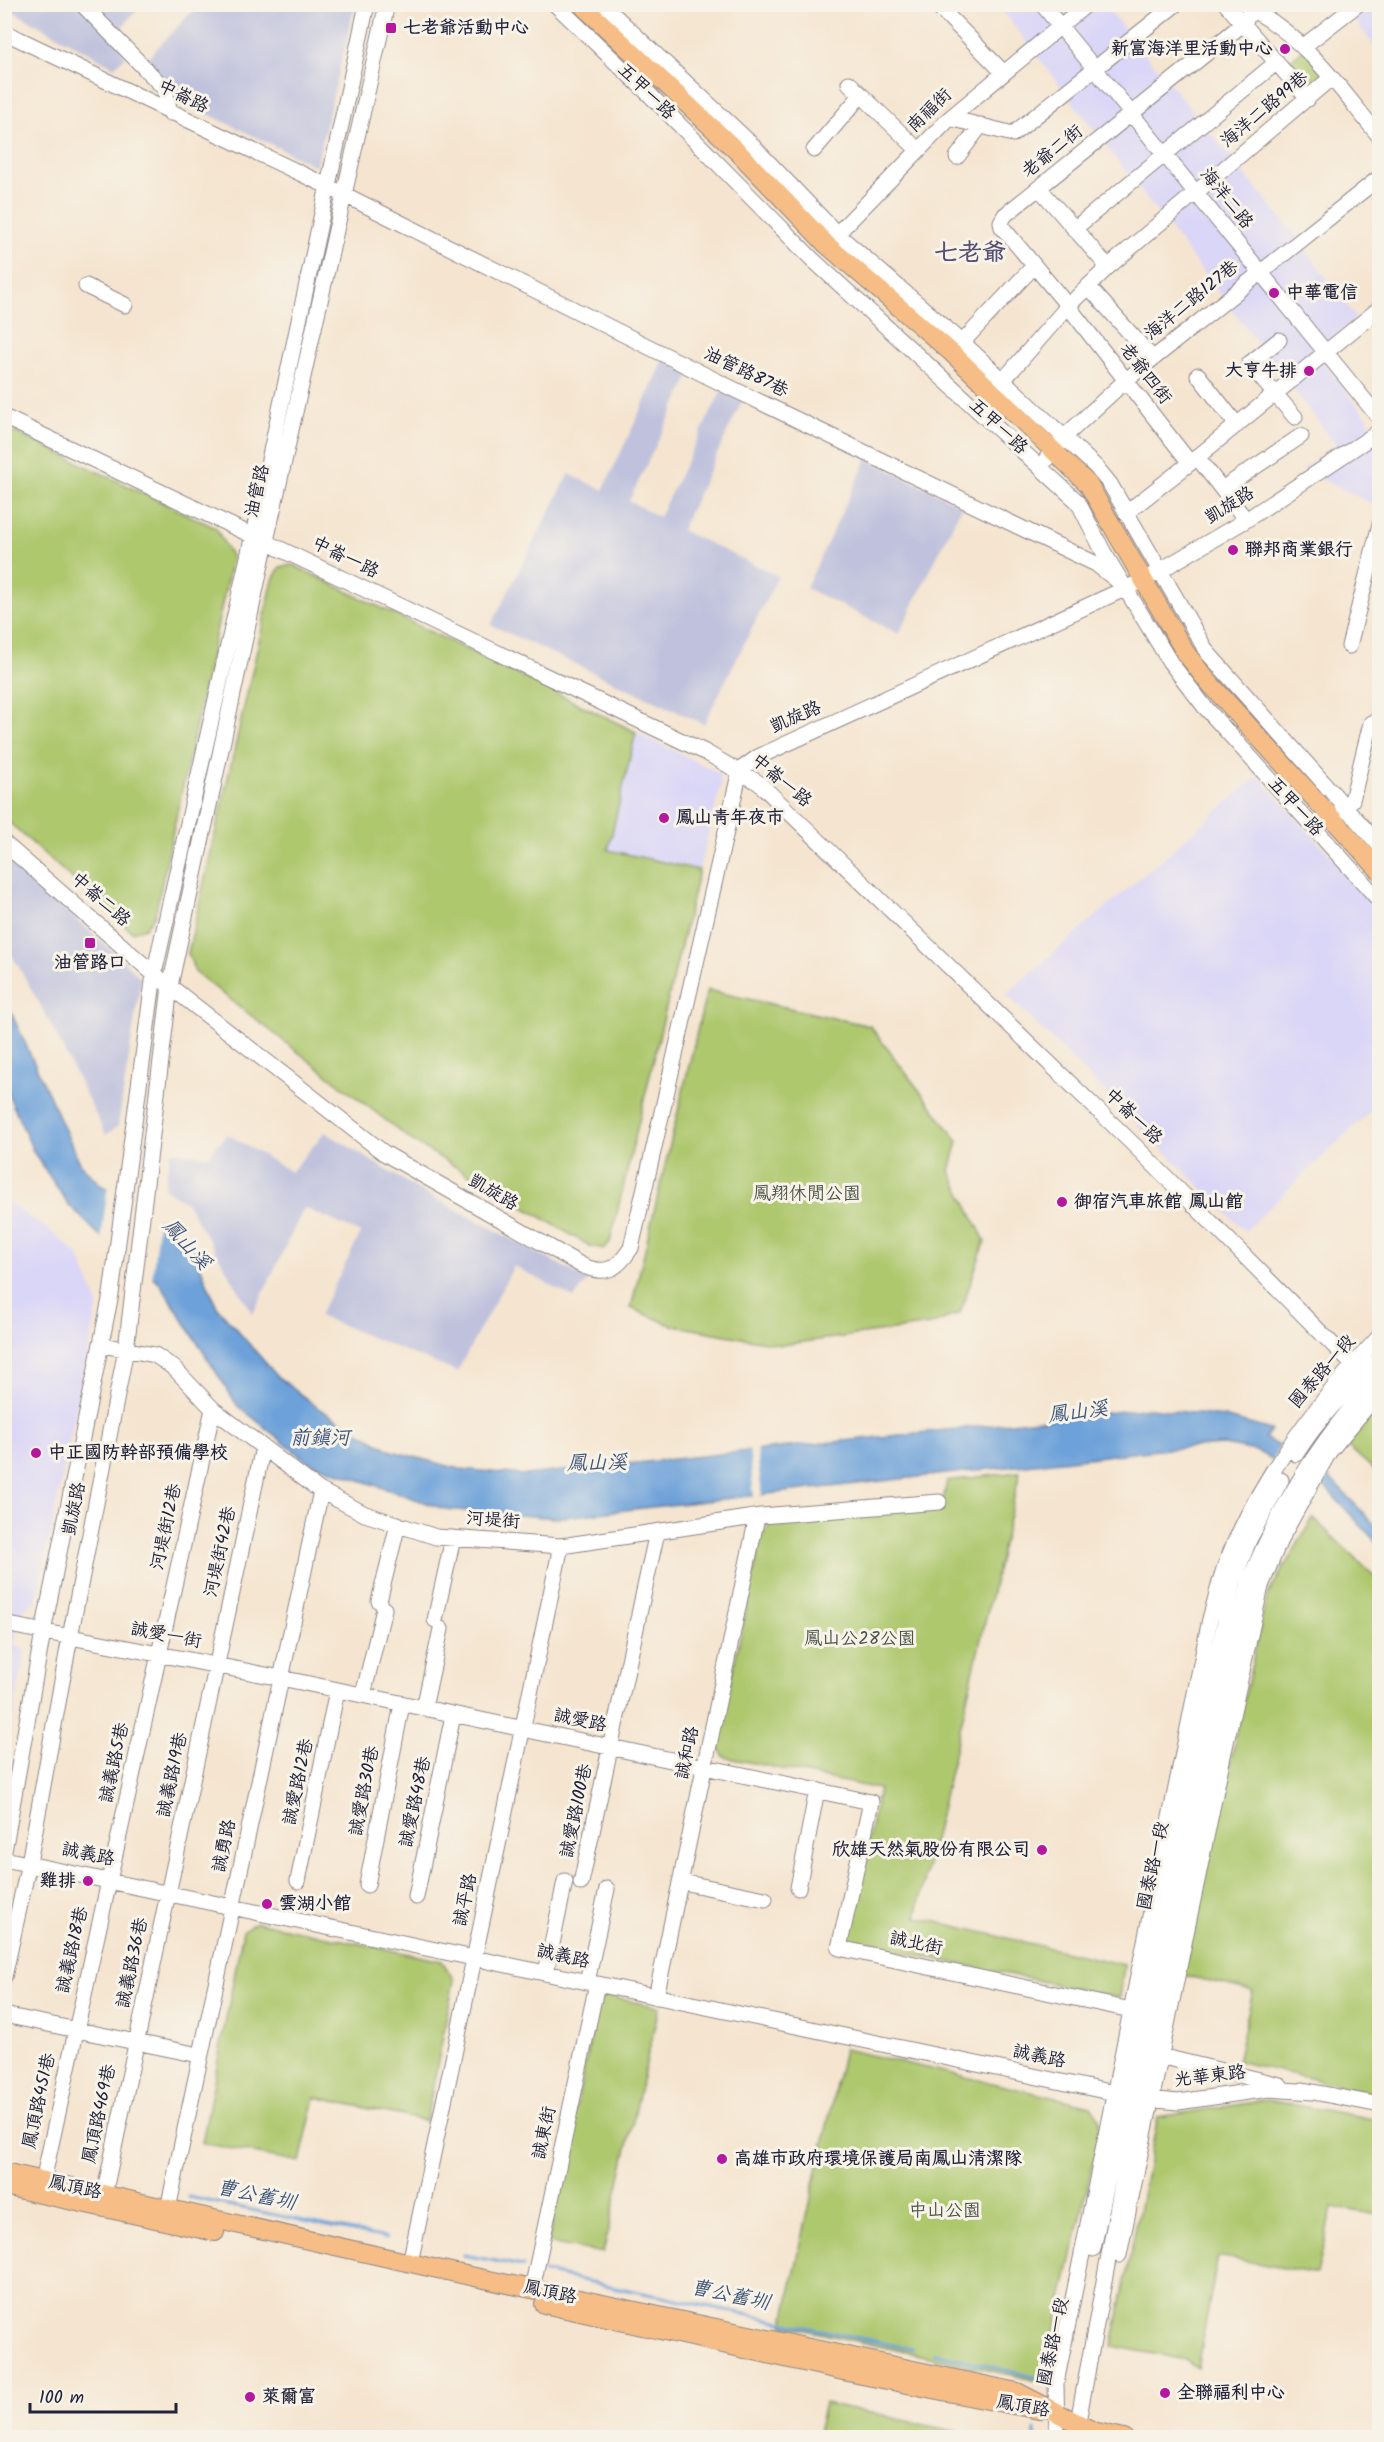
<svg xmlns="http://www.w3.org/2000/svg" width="1384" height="2442" font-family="Kalam,'LXGW WenKai TC',sans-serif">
<rect width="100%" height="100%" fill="#f7f3e8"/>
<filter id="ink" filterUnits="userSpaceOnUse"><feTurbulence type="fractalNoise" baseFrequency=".0167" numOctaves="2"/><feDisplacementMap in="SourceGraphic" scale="12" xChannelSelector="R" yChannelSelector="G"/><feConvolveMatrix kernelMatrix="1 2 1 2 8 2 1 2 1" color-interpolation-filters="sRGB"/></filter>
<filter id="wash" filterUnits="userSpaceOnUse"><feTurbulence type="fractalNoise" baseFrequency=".008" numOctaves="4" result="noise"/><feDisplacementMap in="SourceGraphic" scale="24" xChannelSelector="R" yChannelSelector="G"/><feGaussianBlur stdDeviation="1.35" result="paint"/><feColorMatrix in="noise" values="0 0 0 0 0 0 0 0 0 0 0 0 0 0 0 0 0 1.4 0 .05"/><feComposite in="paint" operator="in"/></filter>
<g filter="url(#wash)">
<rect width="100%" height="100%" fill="#f5e5d0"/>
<path fill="#dad6f7" d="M998,5H1105L1295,235L1356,318L1316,351L1379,433L1380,495L1377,506L1302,470L1336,445Z
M1367,5H1379V52L1352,17Z
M636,732L719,773L721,785L699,870L608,850Z
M1258,776L1379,909V1103L1245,1231L1006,994Z
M5,1095L11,1107L5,1182Z
M5,1200L52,1232L79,1256L98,1304L36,1602L22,1610L14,1645L25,1650L5,1762Z"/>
<path fill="#c0c2dd" d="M4,5H88L95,11L102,5H142L116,33L125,57L114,67L5,7Z
M198,5H355L316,166L181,101L147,59Z
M664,360L690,375L629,501L659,517L723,388L743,399L681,530L778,576L704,724L491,625L569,474L603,490Z
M867,459L962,506L899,634L806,588Z
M5,857L125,962L141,979L118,1126L106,1135L46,1015L13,957L5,949Z
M325,1132L414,1187L588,1280L574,1298L514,1266L457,1372L319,1316L361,1233L304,1208L253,1314L186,1202L164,1188L171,1151L208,1156L227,1134L291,1172Z"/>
<path fill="#aec86e" stroke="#687554" stroke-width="1.5" d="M1304,49L1328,78L1308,94L1284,65Z
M4,427L216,528L232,558L155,915L145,928L132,932L5,819Z
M293,565L636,732L608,850L699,870L610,1242L604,1249L590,1246L415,1143L195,972L188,953L273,580L280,567Z
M707,990L870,1026L958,1141L950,1171L985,1241L960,1313L930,1325L781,1345L671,1325L631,1308Z
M1379,1407V1474L1346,1445Z
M1020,1472L916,1917L1124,1965L1120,1998L847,1940L879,1789L724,1757L717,1744L763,1532L777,1519L942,1505L947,1481Z
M1313,1518L1375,1577L1379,1593V2095L1237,2061L1253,1991L1183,1975L1267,1596Z
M256,1922L442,1961L454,1980L426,2121L315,2097L300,2162L202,2143L243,1931Z
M607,1996L659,2007L603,2253L548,2243L598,2001Z
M844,2049L1091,2106L1099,2118V2137L1043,2382L783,2325Z
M1267,2100L1379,2120V2215L1332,2207L1317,2274L1218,2256L1197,2368L1186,2360L1112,2346L1158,2117Z
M825,2403L980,2437H817Z"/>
<path fill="#6da1d9" stroke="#48628a" stroke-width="1.5" d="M4,997L81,1165L101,1185L172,1227L194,1251L217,1307L277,1376L321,1410L392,1451L460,1469L525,1475L1151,1408L1224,1417L1271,1430L1265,1438L1326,1474L1379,1529V1545L1322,1484L1256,1451L1224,1445L1167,1449L555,1518L444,1509L308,1462L237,1405L159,1282L97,1233L68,1204L34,1153L5,1087Z"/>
<path fill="#f5e5d0" d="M108,1185L159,1215L152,1281L101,1240Z
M1282,1444L1327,1471L1318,1486L1272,1462Z
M756,1446L762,1495L754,1497L749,1447Z"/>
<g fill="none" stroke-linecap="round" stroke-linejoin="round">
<path stroke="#6da1d9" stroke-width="3" d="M189,2197L386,2238
M463,2255L523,2266
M543,2272L912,2349
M934,2353L1035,2377
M1035,2438V2430"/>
</g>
</g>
<g filter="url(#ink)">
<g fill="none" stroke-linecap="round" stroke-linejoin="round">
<defs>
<path id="minor" d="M82,4L165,89L170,113
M555,4L651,96L812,259L1078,502L1104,553L1170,662L1204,706L1380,901
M602,4L747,140L837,234L962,342L1096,467L1110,484L1207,652L1380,846
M936,4L1003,72
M1042,4L1380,419
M1226,4L1308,99
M1253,10C1307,39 1341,90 1380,137
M4,32L327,186L729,387L1096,564L1127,588
M1304,46L1358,4
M1331,78L1108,267L1068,306L1190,463L1380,308
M849,83L918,150
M950,118L1013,134L1176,4
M814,150L861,95
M957,157L981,125
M1039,188L1108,267
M1074,229L1277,62
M831,240L950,118L1087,4
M86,286L125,305
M1088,286L1153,359
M1279,340L1249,364L1295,417
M955,350L1033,267
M1198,375L1237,425
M978,409L1068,306L1002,227L1001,222L1005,215L1244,23L1255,4
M4,417L705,752L759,783L1135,1146L1379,1391
M1197,457L1246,520
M1040,467L1064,437L1125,381L1380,177
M1222,489L1301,436
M1126,513L1190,463
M1349,646L1380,524
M1338,814L1352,800L1371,723
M4,843L154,974L384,1153L581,1265C605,1276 617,1270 631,1248L740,770L758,757L1144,580L1246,520L1380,431
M102,1345L155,1355L174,1368L213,1409L319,1490L365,1514L436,1537L561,1546L761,1516L939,1502
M1296,1454C1318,1419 1349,1386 1380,1359
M379,1601L398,1524
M639,1614L657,1532
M435,1620L453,1538
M4,1624L281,1678L871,1802L839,1948L1131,2010
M363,1695L384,1609
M424,1708L441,1629
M4,1851L43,1632L111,1294L154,974L253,535L367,4
M4,1859L1138,2098L1178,2102L1269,2089L1313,2092
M298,1881L337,1690
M682,1882L765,1899
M581,1883L638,1619
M367,1885L402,1704
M798,1888L817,1790
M416,1897L453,1715
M546,1973L565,1881
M4,1977L29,1863L70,1637L126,1349L170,986L266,541L387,4
M587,1982L607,1889
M656,1997L757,1517
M4,2015L199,2055
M1160,2056L1280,2085
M1303,2090L1380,2105
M43,2181L213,1409
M104,2195L263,1447
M168,2209L321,1491
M1093,2249L1234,1579L1249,1540L1281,1480
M1119,2255L1223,1756L1261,1586L1280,1540L1329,1452L1380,1391
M410,2263L561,1546
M532,2289L597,1984
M1057,2438L1056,2383L1210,1619C1215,1602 1219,1583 1225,1566C1258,1479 1316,1403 1380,1336
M1075,2438L1138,2098L1249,1581C1274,1520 1305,1465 1346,1414C1357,1400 1367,1387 1380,1376"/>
<path id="major" d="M581,4L740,154L827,245L952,353L1088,484L1185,652L1205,678L1380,871
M4,2172L442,2270L1017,2392L1093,2431L1124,2438
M4,2186L215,2232
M544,2304L857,2374L1039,2410"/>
</defs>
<use href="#minor" stroke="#8c8486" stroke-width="17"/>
<use href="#major" stroke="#8c8486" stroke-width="20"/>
<use href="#minor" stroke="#fff" stroke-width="15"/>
<use href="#major" stroke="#f6be86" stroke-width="18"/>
</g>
</g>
<g fill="#b5179e" stroke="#f7f3e8" stroke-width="2">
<rect x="385" y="22" width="12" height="12" rx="3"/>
<circle cx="1285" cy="49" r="6"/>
<circle cx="1274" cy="293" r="6"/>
<circle cx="1309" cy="371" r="6"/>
<circle cx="1233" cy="550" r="6"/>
<circle cx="664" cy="818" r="6"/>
<rect x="84" y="937" width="12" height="12" rx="3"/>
<circle cx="1062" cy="1202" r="6"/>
<circle cx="36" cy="1453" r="6"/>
<circle cx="1042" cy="1850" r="6"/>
<circle cx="88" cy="1881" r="6"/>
<circle cx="267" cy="1904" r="6"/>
<circle cx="722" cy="2159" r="6"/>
<circle cx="1165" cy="2393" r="6"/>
<circle cx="250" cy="2397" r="6"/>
</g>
<g text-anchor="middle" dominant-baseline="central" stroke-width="6" stroke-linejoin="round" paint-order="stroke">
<g font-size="18" font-weight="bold" fill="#22223b" stroke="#f7f3e8" text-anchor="start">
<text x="403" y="28">七老爺活動中心</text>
<text x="1273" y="49" text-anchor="end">新富海洋里活動中心</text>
<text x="1286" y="293">中華電信</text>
<text x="1297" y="371" text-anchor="end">大亨牛排</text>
<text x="1245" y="550">聯邦商業銀行</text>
<text x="676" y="818">鳳山青年夜市</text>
<text x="90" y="963" text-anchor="middle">油管路口</text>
<text x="1074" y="1202">御宿汽車旅館 鳳山館</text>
<text x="48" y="1453">中正國防幹部預備學校</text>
<text x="1030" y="1850" text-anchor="end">欣雄天然氣股份有限公司</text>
<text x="76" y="1881" text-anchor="end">雞排</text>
<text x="279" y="1904">雲湖小館</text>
<text x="734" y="2159">高雄市政府環境保護局南鳳山清潔隊</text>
<text x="1177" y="2393">全聯福利中心</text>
<text x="262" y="2397">萊爾富</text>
</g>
<g font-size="18" fill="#22223b" stroke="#f7f3e8">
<text transform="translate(646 92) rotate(44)">五甲一路</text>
<text transform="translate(183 97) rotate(26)">中崙路</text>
<text transform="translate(1265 110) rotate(-40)">海洋二路99巷</text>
<text transform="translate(930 111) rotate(-44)">南福街</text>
<text transform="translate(1053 152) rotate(-39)">老爺二街</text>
<text transform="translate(1226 199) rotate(51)">海洋二路</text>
<text transform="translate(1192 301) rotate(-39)">海洋二路127巷</text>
<text transform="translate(746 373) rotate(26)">油管路87巷</text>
<text transform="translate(1145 374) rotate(52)">老爺四街</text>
<text transform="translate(998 427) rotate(43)">五甲一路</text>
<text transform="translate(258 491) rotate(-77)">油管路</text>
<text transform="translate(1230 506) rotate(-32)">凱旋路</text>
<text transform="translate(345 558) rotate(26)">中崙一路</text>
<text transform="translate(796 718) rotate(-24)">凱旋路</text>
<text transform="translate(781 781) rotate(40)">中崙一路</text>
<text transform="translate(1295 807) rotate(48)">五甲一路</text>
<text transform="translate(100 900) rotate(41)">中崙二路</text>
<text transform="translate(1133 1117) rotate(44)">中崙一路</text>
<text transform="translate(493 1193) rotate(30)">凱旋路</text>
<text transform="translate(1323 1372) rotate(-49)">國泰路一段</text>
<text transform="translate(75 1509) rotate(-79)">凱旋路</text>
<text transform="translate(493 1521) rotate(4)">河堤街</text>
<text transform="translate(167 1527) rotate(-78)">河堤街12巷</text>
<text transform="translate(221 1552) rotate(-78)">河堤街42巷</text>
<text transform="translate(166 1636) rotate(11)">誠愛一街</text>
<text transform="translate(580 1721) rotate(12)">誠愛路</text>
<text transform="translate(688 1753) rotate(-78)">誠和路</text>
<text transform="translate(115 1763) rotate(-78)">誠義路5巷</text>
<text transform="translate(173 1775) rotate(-78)">誠義路19巷</text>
<text transform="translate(299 1782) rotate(-78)">誠愛路12巷</text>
<text transform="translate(365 1791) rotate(-79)">誠愛路30巷</text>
<text transform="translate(416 1802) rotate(-78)">誠愛路48巷</text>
<text transform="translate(577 1811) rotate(-78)">誠愛路100巷</text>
<text transform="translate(225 1846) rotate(-78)">誠勇路</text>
<text transform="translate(88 1855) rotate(12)">誠義路</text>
<text transform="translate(1154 1866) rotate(-78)">國泰路一段</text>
<text transform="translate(466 1900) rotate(-78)">誠平路</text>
<text transform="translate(916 1944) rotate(12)">誠北街</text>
<text transform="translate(73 1950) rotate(-77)">誠義路18巷</text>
<text transform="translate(563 1957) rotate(13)">誠義路</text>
<text transform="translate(133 1963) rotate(-78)">誠義路36巷</text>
<text transform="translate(1039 2057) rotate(12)">誠義路</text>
<text transform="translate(1210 2077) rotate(-7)">光華東路</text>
<text transform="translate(40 2101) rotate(-78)">鳳頂路451巷</text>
<text transform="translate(100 2114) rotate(-78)">鳳頂路469巷</text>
<text transform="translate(545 2133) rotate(-78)">誠東街</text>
<text transform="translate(75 2188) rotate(12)">鳳頂路</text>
<text transform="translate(550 2293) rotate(12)">鳳頂路</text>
<text transform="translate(1054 2342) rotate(-78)">國泰路一段</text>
<text transform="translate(1023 2407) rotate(10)">鳳頂路</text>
</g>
<g font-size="18" fill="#4c544a" stroke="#f7f3e8">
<text x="807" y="1194">鳳翔休閒公園</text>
<text x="860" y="1639">鳳山公28公園</text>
<text x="945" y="2211">中山公園</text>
</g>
<g font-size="20" font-style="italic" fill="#40557a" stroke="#f7f3e8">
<text transform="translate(186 1245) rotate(48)">鳳山溪</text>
<text transform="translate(1078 1413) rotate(-7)">鳳山溪</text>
<text x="320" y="1439">前鎮河</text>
<text transform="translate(597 1464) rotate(-1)">鳳山溪</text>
<text transform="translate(256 2196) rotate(12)">曹公舊圳</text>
<text transform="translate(730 2296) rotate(12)">曹公舊圳</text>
</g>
<g font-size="24" font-weight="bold" fill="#565075" stroke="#f7f3e8">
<text x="970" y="253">七老爺</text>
</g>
</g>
<rect width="1384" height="2442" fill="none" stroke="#f7f3e8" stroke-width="24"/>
<path d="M30 2403v9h146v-9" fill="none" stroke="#22223b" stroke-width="3"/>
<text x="39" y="2403" font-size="18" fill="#22223b" stroke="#f7f3e8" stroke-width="4.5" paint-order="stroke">100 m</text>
</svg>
